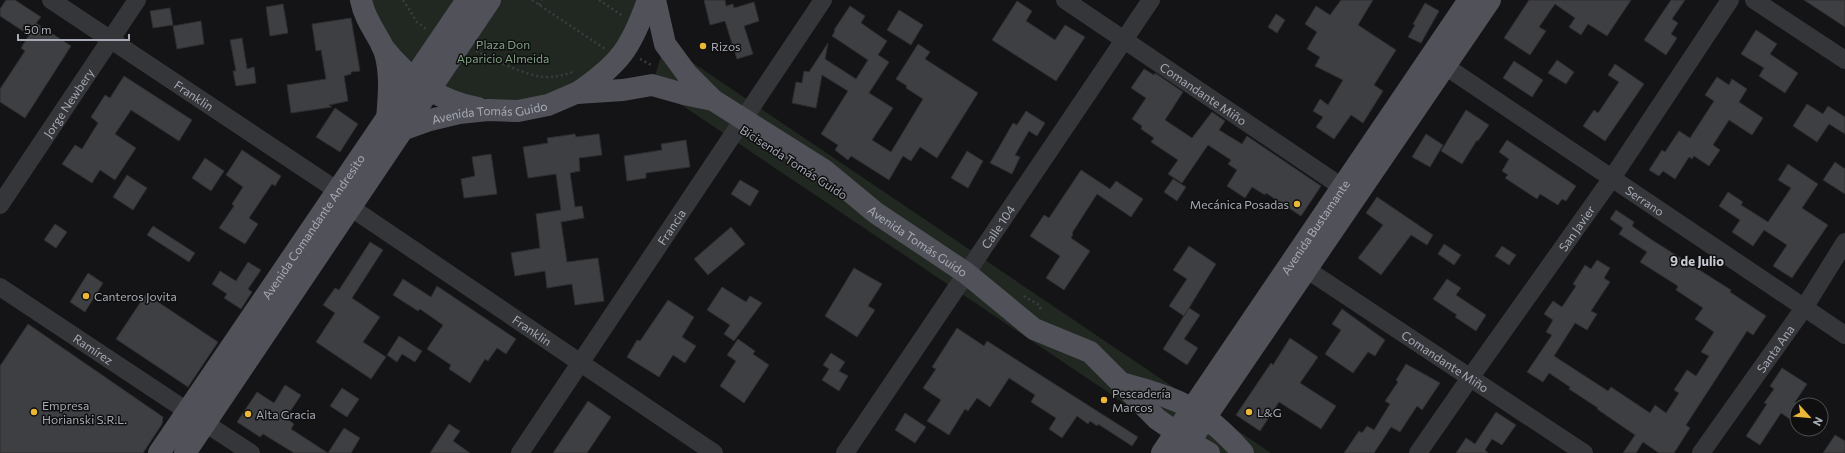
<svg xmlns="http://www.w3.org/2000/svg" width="1845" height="453" font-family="Commissioner,sans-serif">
<rect width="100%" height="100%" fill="#141416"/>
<path fill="#202821" d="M371,0H640L619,44L588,76L548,96L505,102L461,95L422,75L391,44Z
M665,44L1271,453H1198L652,85Z"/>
<path fill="#3e3f42" stroke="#2e2e31" d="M6,0H15L41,17L36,23L71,46L25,118L0,102V89L25,51L21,48L29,35L0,16V9Z
M704,0H725L726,6L733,4L734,8L754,2L759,21L744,26L753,54L737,59L725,21L710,25Z
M1341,0H1373L1358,25L1396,50L1374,85L1383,91L1363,123L1351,115L1334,139L1316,127L1323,117L1313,111L1320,99L1328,105L1343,80L1315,66L1320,57L1307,49L1317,32L1305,24L1316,6L1330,15Z
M1529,0H1631L1607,36L1588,24L1581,35L1569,27L1575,18L1555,4L1539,27L1546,31L1530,55L1504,38Z
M1671,0H1685L1672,19L1678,23L1671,34L1677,38L1666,55L1644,40Z
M1804,0H1845V27Z
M1017,1L1032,11L1026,21L1055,40L1065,25L1085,37L1056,81L992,40Z
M1425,3L1439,11L1421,43L1408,37L1415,25L1413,24Z
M283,4L288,33L270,36L266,7Z
M850,6L865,16L861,23L887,41L878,55L889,62L869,93L893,108L872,140L891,152L923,99L906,88L907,86L896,79L918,44L930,52L925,59L978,93L937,158L920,147L911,161L903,156L889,180L851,156L848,160L835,150L838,145L821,134L848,91L822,75L816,108L792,103L796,82L802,83L804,71L809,72L828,43L825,59L856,79L868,60L832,36L835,31L834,30Z
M170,8L173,25L153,28L150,11Z
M899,10L923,25L911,45L887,30Z
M1276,14L1285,20L1277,33L1268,27Z
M351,18L360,71L351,72V74L344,76L348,101L329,105L332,107L291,113L287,85L326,79L321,50L316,51L312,24Z
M201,21L204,44L177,49L173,26Z
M1756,30L1777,44L1770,54L1798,73L1785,93L1759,76L1764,68L1741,54Z
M242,38L247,69L254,67L256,83L236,86L233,71H236L230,40Z
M1557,60L1574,72L1566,84L1548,73Z
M1514,61L1543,80L1532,97L1503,78Z
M1615,64L1644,84L1605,141L1583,126L1594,110L1598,113L1619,82L1608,75Z
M1144,69L1154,75L1155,73L1183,92L1165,120L1192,138L1212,112L1225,121L1219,130L1242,144L1247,136L1321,186L1301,216L1266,193L1265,195L1252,187L1245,198L1227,186L1237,170L1228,164L1231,160L1208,145L1182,183L1168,174L1178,160L1151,142L1154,138L1141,129L1142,126L1132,119L1146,98L1131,88Z
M124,76L192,120L179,141L131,110L115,134L136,148L115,180L100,170L92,183L62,164L75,145L82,149L98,123L91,117L105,95L110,98Z
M1717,77L1729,85L1732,79L1747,89L1739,102L1763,118L1752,135L1729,120L1713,145L1720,150L1709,166L1694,156L1692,159L1689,157L1675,179L1663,171L1659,176L1649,170L1662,150L1665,152L1679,131L1690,138L1714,101L1705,95Z
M1807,104L1823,114L1828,106L1845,117V134L1829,124L1817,142L1793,126Z
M335,108L358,124L340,152L316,137Z
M1466,110L1489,125L1478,141L1477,140L1462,164L1441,151Z
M1026,111L1045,123L1037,136L1029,131L1015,155L1020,157L1012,174L990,163L1013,123L1017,125Z
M575,134L576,137L599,134L602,155L579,158L580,171L570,173L575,207L582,206L584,218L561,222L567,262L598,258L604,301L575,305L572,284L547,288L545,271L515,276L511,253L540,248L536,214L561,210L556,174L528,178L523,147L548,143L547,138Z
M1426,134L1443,145L1430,167L1412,157Z
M686,140L690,167L646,173V178L627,181L624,156L662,150L661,144Z
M1507,140L1576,186L1566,201L1562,199L1558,205L1540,194L1537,199L1505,178L1508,175L1502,171L1509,159L1499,152Z
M242,150L281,176L275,186L272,184L249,218L258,224L245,244L219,228L234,206L232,204L243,187L226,175Z
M967,151L983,161L968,188L951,178Z
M491,154L497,194L464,198L461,179L475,176L472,157Z
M205,158L224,171L211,191L192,178Z
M1835,162L1845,169V194L1823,180Z
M1788,164L1818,184L1802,208L1828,225L1792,278L1773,266L1787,245L1764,230L1753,246L1732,232L1740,220L1719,206L1728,192L1743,202L1741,205L1768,222L1791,188L1778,180Z
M1081,170L1110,189L1116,181L1143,199L1131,217L1097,194L1072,233L1073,234L1071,238L1090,251L1064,290L1046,278L1060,256L1030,236L1044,215L1049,218Z
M127,175L147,188L133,210L113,197Z
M1173,179L1186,187L1177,201L1164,192Z
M740,180L759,191L750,206L731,194Z
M1377,197L1433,235L1427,245L1411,235L1381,275L1358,258L1383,225L1366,213Z
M1616,210L1634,222L1632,226L1649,238L1731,290L1730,292L1766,316L1753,335L1747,331L1686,425L1690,428L1674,453H1659L1643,442L1636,453H1623L1635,435L1597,409L1598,408L1569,389L1570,387L1549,373L1543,382L1527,372L1552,335L1546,332L1553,320L1544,314L1553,301L1562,307L1576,286L1573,284L1585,265L1591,269L1597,260L1610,268L1604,278L1610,282L1591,311L1597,314L1587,330L1575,323L1554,356L1608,391L1611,387L1650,413L1655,405L1666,413L1679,393L1674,390L1687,370L1696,376L1709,356L1701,352L1714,332L1695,319L1703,308L1676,290L1678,286L1640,262L1647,252L1619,234L1623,228L1610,219Z
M55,224L67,232L56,248L44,240Z
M153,226L195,253L189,262L147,235Z
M731,227L745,244L708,275L694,259Z
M370,242L383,250L352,298L380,317L363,342L386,357L371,379L316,342L335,313L323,305L335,288L339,290Z
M1444,244L1461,255L1454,265L1438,254Z
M1189,246L1216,264L1184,316L1169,306L1187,279L1173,270Z
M1502,246L1516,255L1509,265L1495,256Z
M248,262L261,270L248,289L252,292L241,309L224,298L227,294L212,284L220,271L236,281Z
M854,268L882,284L868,306L875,310L857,337L825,316Z
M88,273L103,283L85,312L70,302Z
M403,279L431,297L437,286L516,339L506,354L497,348L488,361L485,359L470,383L449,369L451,365L427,349L443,325L420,309L418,311L393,295Z
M1447,279L1461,288L1456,295L1486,315L1476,331L1455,317L1457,315L1433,299Z
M722,287L746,302L750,296L762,303L734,341L724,334L730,325L707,310Z
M146,294L218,342L188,387L116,339Z
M668,300L694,317L682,337L696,346L685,363L673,355L659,377L627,357L637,340L640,341Z
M1189,308L1200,315L1184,339L1198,348L1187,365L1163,349Z
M1342,309L1385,340L1375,356L1368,352L1353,373L1325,354L1341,330L1332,324Z
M28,324L163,417L162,424L143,453H0V366Z
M957,328L984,346L987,341L1138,437L1132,446L1098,424L1097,426L1090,421L1088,424L1077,416L1062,438L1049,429L1056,418L1031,402L1035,395L1009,378L990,407L977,398L968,411L965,409L949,435L927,421L941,400L923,388L936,369L932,367Z
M399,336L422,351L415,362L402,354L397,362L387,355Z
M1290,338L1318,357L1300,383L1336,406L1321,429L1279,402L1260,431L1236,415L1271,363L1273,365Z
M738,339L755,351L753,354L769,365L744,403L720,386L736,361L727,355Z
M831,353L845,362L839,371L848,376L839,391L822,380L829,369L823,365Z
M1406,364L1440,383L1422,410L1417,406L1400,432L1391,427L1374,453H1344L1359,431L1362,433L1367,426L1374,430L1390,404L1385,401L1398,382L1396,380Z
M1782,368L1807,384L1795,402L1797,404V424L1781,413L1760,445L1746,436L1767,404L1764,403L1774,389L1770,386Z
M285,385L301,395L286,418L294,424L291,429L328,453L344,428L360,438L351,453H294L263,434L260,437L237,422L257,392L274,403Z
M342,388L359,399L347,417L330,406Z
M588,401L611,417L587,453H553Z
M1496,412L1516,425L1502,445L1492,439L1485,450L1488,453H1456L1466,438L1475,444Z
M905,413L926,427L915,443L895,430Z
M449,424L460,431L453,441L470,453H430Z
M1835,435L1845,441V453H1823Z"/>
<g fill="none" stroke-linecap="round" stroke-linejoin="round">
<path stroke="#3b3c41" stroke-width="2.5" stroke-dasharray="2 3" stroke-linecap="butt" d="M403,0L417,22L426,29
M532,0L605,49
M599,0L623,16
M539,5L542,0
M476,51C493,59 528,77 546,77C556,77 564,75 573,72
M640,59L653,66
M1024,296L1039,305L1042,312"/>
<g stroke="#35363a" stroke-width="18">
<path id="s1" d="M51,0L338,191"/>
<path id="s2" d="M1065,0L1342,187"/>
<path d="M1754,0L1845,60"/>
<path id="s3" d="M1445,66L1845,335"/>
<path id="s4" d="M0,205L137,0"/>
<path id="s5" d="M350,207L714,453"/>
<path id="s6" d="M1306,269L1584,453"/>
<path id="s7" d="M0,287L187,411"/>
<path d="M205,423L251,453"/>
<path id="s8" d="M520,453L823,0"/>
<path id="s9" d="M845,453L1151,0"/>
<path id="s10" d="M1418,453L1470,378L1612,178L1730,0"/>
<path id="s11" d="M1701,453L1804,308L1845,242"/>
</g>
<g stroke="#515259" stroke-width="22">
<path d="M361,0C364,17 374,30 382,45C392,67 389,96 387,119"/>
<path id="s12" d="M655,0L665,44L687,74L713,100L824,170L876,213L966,273L1034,329L1090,352L1157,419L1190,442L1209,453"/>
<path d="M382,46C407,78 437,101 478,108"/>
<path d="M577,93C620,64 631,48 648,0"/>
<path id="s13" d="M402,130L430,120L459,113L488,110L518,111L548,105L576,93L623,90L652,85L684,94L713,100"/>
<path d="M1124,384C1139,388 1154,392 1169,398C1198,408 1223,430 1243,453"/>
<path id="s14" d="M159,453L467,0"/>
<path d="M185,453L490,0"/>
<path id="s15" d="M1162,453L1469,0"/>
<path d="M1183,453L1205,418L1490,0"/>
</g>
</g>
<g fill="#ebb736" stroke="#0f0f10" stroke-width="1.5">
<circle cx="703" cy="46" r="4"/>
<circle cx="1297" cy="204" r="4"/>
<circle cx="86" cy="296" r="4"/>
<circle cx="1104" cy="400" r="4"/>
<circle cx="34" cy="412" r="4"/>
<circle cx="1249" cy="412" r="4"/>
<circle cx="248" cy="414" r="4"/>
</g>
<g text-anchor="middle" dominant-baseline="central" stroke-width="3" stroke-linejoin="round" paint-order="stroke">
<g font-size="12" fill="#7ea081" stroke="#0f0f10">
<text x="503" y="44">Plaza Don<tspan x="503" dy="14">Aparicio Almeida</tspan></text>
</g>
<g font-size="12" fill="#a6aab5" stroke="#0f0f10" text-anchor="start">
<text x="711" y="46">Rizos</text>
<text x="1289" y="204" text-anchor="end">Mecánica Posadas</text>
<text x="94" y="296">Canteros Jovita</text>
<text x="1112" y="393">Pescadería<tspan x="1112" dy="14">Marcos</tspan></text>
<text x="42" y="405">Empresa<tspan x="42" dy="14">Horianski S.R.L.</tspan></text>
<text x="1257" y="412">L&amp;G</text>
<text x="256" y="414">Alta Gracia</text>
</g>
<g font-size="12" fill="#a6aab5" stroke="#0f0f10">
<text stroke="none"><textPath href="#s2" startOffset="167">Comandante Miño</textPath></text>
<text stroke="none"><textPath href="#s1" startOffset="172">Franklin</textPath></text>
<text stroke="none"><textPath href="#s4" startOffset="123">Jorge Newbery</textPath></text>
<text stroke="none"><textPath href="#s13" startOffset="90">Avenida Tomás Guido</textPath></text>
<text transform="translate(794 162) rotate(33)">Bicisenda Tomás Guido</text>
<text stroke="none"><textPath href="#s3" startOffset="241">Serrano</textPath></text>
<text stroke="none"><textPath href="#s9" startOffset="273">Calle 104</textPath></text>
<text stroke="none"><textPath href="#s15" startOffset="273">Avenida Bustamante</textPath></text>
<text stroke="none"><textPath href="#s14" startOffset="274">Avenida Comandante Andresito</textPath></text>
<text stroke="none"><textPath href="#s8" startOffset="272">Francia</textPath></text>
<text stroke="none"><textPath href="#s10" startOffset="275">San Javier</textPath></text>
<text stroke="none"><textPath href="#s12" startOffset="368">Avenida Tomás Guido</textPath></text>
<text stroke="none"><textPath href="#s5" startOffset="220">Franklin</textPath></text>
<text stroke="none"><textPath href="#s7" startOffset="112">Ramírez</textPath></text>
<text stroke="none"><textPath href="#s11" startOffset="128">Santa Ana</textPath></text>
<text stroke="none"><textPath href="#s6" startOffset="167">Comandante Miño</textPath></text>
</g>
<g font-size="13" font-weight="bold" fill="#c7c9d2" stroke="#0f0f10">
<text x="1697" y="261">9 de Julio</text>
</g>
</g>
<g transform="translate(1809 417) rotate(117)"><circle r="19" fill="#0f0f10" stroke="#4b4d52"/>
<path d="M0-3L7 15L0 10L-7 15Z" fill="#ebb736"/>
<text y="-6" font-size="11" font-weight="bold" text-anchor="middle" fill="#a6aab5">N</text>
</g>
<path d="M18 34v6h111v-6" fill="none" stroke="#a6aab5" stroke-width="2"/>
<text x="24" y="34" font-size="12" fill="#a6aab5" stroke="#0f0f10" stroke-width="3" paint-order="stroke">50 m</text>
</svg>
